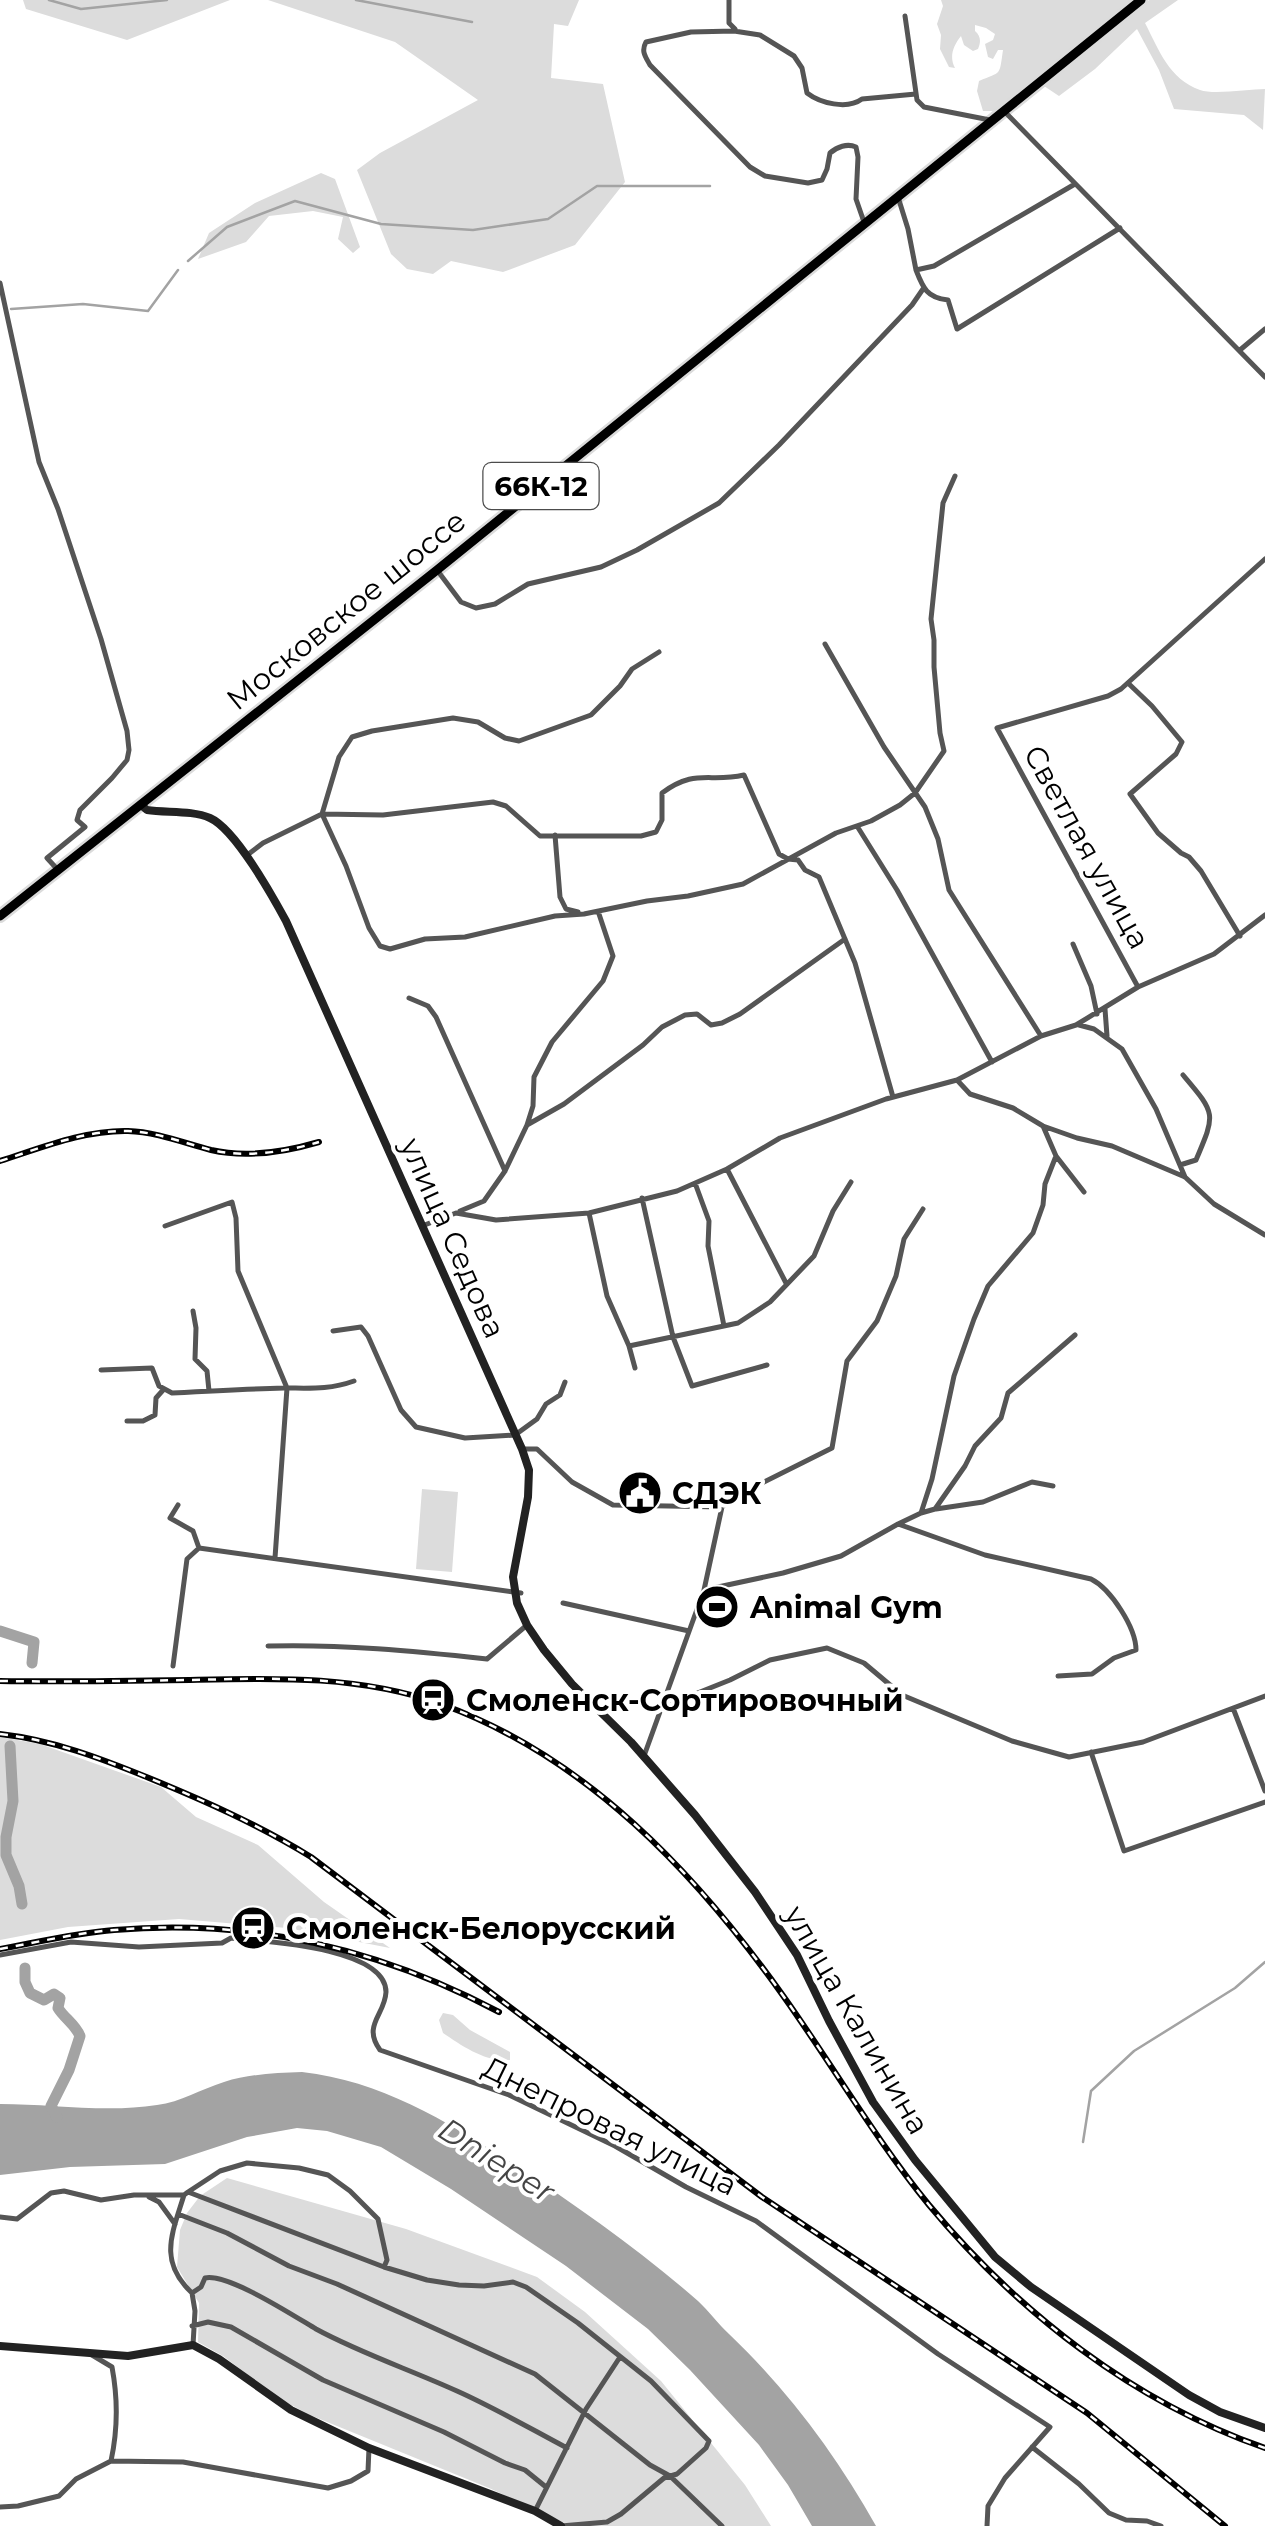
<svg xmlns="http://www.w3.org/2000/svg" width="1265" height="2526" font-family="Montserrat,sans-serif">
<rect width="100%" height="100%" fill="#fff"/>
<path fill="#dcdcdc" d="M23,0H230L127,40L26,9Z
M268,0H579L568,26L554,24L551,78L603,84L625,182L575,245L503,272L451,261L433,274L407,269L391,254L357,170L380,153L478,100L395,42Z
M941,0H1131L997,111H983L977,91L979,81C1002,71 999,77 1003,50H998L993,59L988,57L985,44L993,40L995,34L986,28L975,25V31C981,36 981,42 978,49L973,51L964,45L961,36C953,46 949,57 955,68L949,67L940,49L941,35L937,24L943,6Z
M1149,0H1178L1145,23C1159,50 1169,79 1200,90C1214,95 1249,89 1265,89L1263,130L1244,115L1174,109L1159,70L1137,29L1095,69L1059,96L1044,86Z
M321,173L335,179L360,247L353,253L338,239L343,217L313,211L269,216L246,242L198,259L209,233L255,203Z
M422,1489L458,1492L452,1572L416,1569Z
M0,1737L40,1744L161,1787L196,1817L258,1845L324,1902L390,1948L287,1928L179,1919L68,1927L0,1940Z
M443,2013L453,2015L470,2030L510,2052V2060C487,2063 462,2046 443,2033L439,2020Z
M227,2178L406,2229L537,2277L585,2312L661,2381L745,2485L771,2526H571L489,2488L310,2415L280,2399L223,2356L198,2342L199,2303L177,2267L180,2230L187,2213L200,2196Z"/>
<path fill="#a3a3a3" d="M302,2072C382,2081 448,2122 515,2165C578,2207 641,2251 698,2301C709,2311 718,2324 729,2334C787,2389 837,2456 876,2526H812L788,2485L759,2445L690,2370L648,2329L566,2266L451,2189L381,2147L327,2131L297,2128L247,2137L165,2164L70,2167L0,2175V2104C51,2104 107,2113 157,2105C181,2102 201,2089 224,2082C249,2074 275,2073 302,2072Z"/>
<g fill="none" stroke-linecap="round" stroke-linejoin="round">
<path stroke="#a3a3a3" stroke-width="2.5" d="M49,0L81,9L167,0
M356,0L472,22
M188,261L227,227L295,201L381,224L473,230L548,219L597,186H710
M11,309L83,304L148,311L178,270
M1083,2142L1091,2091L1134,2051L1235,1988L1265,1962"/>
<path stroke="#a3a3a3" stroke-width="11" d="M0,1631L34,1642L32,1663
M10,1746L13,1801L6,1837V1855L19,1886L22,1904
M25,1968V1982L30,1993L44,2000L54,1994L60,1998L58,2008C64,2018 75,2024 80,2036L69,2070L51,2106L57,2117"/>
<defs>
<path id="primary" d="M0,916L437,570L1141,0"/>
</defs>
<use href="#primary" stroke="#dbdbdb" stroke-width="14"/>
<path stroke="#555" stroke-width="5" d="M729,0V23L735,29
M905,16L917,100L924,107L990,120
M1004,111L1265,377
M898,197L908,229L916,270L934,266L1075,184
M864,222L856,199L858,157L856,147C847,143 837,147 830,153L827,169L822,180L808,183L765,176L750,167L650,65C645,56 641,51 646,42L691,32L734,31L760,35L794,56L802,68L807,93C820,103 847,110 862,99L916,94
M916,270C923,288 927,298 948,300L957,329L1120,228
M0,283L39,462L58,509L101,639L127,731L129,750L127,760L112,778L80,810L77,820L85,827L47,858L58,870
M1240,350L1265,329
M437,570L461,602L476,608L495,604L528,584L601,567L637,550L719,503L779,445L912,305L923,289
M825,644L884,747L925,807L938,839L949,890L1041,1036
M659,652L632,669L620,686L591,715L519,741L505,738L478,722L453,718L372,731L352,737L339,757L322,814L346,866L369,928L380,946L390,949L425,939L465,937L555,916L584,914L647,901L688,896L743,884L836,833L871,821L900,805L915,793L944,751L940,733L934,667V640L931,619L943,503L955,476
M1129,684L1152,706L1182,742L1176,754L1130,794L1158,833L1181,853L1189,857L1201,871L1240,936
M857,826L897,890L992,1062
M555,835L560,897L566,909L578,912
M246,856L263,843L322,814L383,815L493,802L506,806L540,836H641L656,832L662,820V793C696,768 708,783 744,775L779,854L788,859L798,860L805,870L819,877L855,963L893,1097
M1073,944L1091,986L1097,1014
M1138,987L997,728L1108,696L1121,689L1265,559
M409,998L428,1006L436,1017L505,1171
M1105,1009L1107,1036
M1079,1025L1094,1029L1122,1049L1156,1109L1185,1177
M957,1080L970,1094L1013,1108L1043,1126L1077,1138L1112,1146L1185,1177L1214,1204L1265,1235
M527,1125L533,1106L534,1077L552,1042L603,981L613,956L598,911
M1056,1156L1084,1192
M1180,1165L1196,1160C1216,1113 1216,1114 1183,1075
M727,1169L786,1283
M695,1183L709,1221L708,1246L724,1326
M642,1198L673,1337L692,1386L767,1365
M460,1211L484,1201L505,1171L527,1125L564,1104L643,1045L662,1027L685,1015L697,1014L711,1025L722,1023L740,1014L845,939
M589,1213L607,1296L629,1346L635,1368
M165,1226L232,1202L236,1218L238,1271L287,1388L275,1558
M422,1226L456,1213L496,1220L589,1213L677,1191L727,1169L780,1138L886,1099L957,1080L1041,1036L1076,1025L1138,987L1214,954L1265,915
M193,1311L196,1328L195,1359L207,1371L209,1391
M333,1331L361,1327L368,1336L401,1410L416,1427L465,1438L515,1435L537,1419L546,1404L560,1395L565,1382
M629,1346L738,1323L770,1302L814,1256L833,1211L851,1182
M101,1370L152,1368L159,1386L172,1393C209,1391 247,1389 284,1388C309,1388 329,1390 354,1381
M127,1421H143L155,1415L156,1398L164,1389
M522,1449H537L572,1482L613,1505L722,1507L748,1490L832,1448L847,1361L877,1321L896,1276L904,1239L923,1209
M178,1505L170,1518L193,1531L199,1548
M936,1509L983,1502L1032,1482L1053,1486
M921,1513L935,1509L965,1466L975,1446L1001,1418L1008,1393L1075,1335
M898,1524L921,1513L932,1479L954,1376L974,1319L988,1286L1033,1233L1043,1205L1045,1184L1056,1156L1043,1126
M199,1548L521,1593
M704,1590L722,1507
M563,1603L689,1631
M268,1646C341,1644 414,1651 487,1659L527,1625
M173,1666L187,1559L199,1548
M665,1706L730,1680L770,1660L827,1648L864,1663L902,1695L1012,1741L1069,1757L1143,1742L1265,1696
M1233,1708L1265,1791
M1091,1752L1124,1851L1265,1802
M644,1756L704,1590L783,1573L841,1556L898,1524L985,1555L1091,1579C1111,1589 1136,1628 1136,1650L1114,1658L1092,1674L1058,1676
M0,1955L71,1942L139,1947L222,1943L231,1938C262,1941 386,1947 386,1992C385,2015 362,2025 380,2050L509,2095L615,2146L686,2187L756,2221L938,2354L1050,2427L1005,2478L988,2506L987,2526
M188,2192L384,2267L387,2260L378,2219L350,2191L328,2175L299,2168L247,2163L220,2171L188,2192L184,2195C172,2234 158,2261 192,2293L195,2311L193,2345
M149,2197L159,2202L175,2224
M178,2214L227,2233L289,2266L337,2284L535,2374L650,2465L670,2476L722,2526
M0,2217L17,2219L51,2193L64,2191L101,2200L134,2195H184
M384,2267L427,2280L459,2285L484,2286L513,2282L526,2287L578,2323L651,2381L709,2441L706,2448L677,2474L664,2478L621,2514L607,2522L561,2526
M192,2293L201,2287L205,2278C228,2273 294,2316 316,2329C360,2353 411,2370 457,2391C495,2408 531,2429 567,2448
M192,2326L208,2322L231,2327L323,2380L444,2432L505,2463L525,2470L546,2487
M92,2355L112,2367C118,2399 118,2429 111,2461
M1032,2447L1079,2484L1109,2513L1126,2520L1147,2521L1161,2526
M0,2507L18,2506L59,2496L76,2479L111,2461L183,2462L328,2488L351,2481L368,2471L369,2448
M535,2511L586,2409L620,2357"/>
<path stroke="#222" stroke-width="8" d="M141,805L147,810C167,813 192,810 210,818C235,829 273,897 286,921L522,1449L529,1470L528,1497L513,1577L517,1603L527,1625L544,1650L572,1684L631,1742L695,1815L755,1892L797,1955L829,2021L873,2102L915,2160L995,2257L1031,2287L1189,2395L1220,2412L1265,2428
M0,2346L128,2356L193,2345L219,2359L291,2410L369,2448L535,2511L561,2526"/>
<use href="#primary" stroke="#000" stroke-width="9"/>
<defs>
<path id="rail" d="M0,1161C41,1148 84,1130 128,1131C157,1132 184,1143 211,1150C246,1158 285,1152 319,1142
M0,1681C63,1682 127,1681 190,1680C275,1678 359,1675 441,1704C587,1757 696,1873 784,1997C833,2066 876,2140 929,2205C1018,2312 1133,2402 1265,2448
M0,1734C53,1740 100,1758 149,1778C205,1801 259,1825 311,1857L762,2197L1087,2413L1225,2526
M0,1949C38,1942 76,1933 114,1930C251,1918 378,1948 499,2012"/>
</defs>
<use href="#rail" stroke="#000" stroke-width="6"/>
<use href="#rail" stroke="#fff" stroke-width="2.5" stroke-dasharray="8" stroke-linecap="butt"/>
</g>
<defs>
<symbol id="civic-disc" viewBox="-11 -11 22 22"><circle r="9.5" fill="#000" stroke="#fff"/><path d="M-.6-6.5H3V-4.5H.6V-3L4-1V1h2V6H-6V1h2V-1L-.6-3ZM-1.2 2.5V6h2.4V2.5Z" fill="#fff"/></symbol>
<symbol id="stadium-disc" viewBox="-11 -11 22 22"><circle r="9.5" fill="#000" stroke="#fff"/><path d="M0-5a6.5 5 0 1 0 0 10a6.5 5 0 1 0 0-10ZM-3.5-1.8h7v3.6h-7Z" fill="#fff"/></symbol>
<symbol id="station-disc" viewBox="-11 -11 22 22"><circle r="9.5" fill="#000" stroke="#fff"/><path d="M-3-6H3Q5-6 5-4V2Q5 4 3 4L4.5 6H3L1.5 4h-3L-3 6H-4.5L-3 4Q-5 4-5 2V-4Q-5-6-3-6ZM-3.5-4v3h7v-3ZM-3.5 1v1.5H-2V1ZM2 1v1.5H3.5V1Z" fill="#fff"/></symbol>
</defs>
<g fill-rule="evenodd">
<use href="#civic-disc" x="615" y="1468" width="50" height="50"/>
<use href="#stadium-disc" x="692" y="1582" width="50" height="50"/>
<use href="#station-disc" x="408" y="1675" width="50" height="50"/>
<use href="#station-disc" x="228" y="1903" width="50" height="50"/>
</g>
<g text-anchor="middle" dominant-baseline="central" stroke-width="8" stroke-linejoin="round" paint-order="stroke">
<rect fill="#fff" stroke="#4c4c4c" stroke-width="2.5" x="483.5" y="463" width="115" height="46" rx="8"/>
<g font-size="28" font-weight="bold" fill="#000">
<text x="541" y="486">66К-12</text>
</g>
<g font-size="30" fill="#000" stroke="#fff">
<text transform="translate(346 610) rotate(-39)">Московское шоссе</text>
<text transform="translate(1087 847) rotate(61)">Светлая улица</text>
<text transform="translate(453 1238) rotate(66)">улица Седова</text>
<text transform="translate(857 2020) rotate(60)">улица Калинина</text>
<text transform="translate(610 2126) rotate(26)">Днепровая улица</text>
</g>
<g font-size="30" font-weight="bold" fill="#000" stroke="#fff" text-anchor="start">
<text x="672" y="1493">СДЭК</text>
<text x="750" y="1607">Animal Gym</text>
<text x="466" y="1700">Смоленск-Сортировочный</text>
<text x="286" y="1928">Смоленск-Белорусский</text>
</g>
<g font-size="32" font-style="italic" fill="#444" stroke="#fff">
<text transform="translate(497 2160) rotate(32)">Dnieper</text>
</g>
</g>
</svg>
